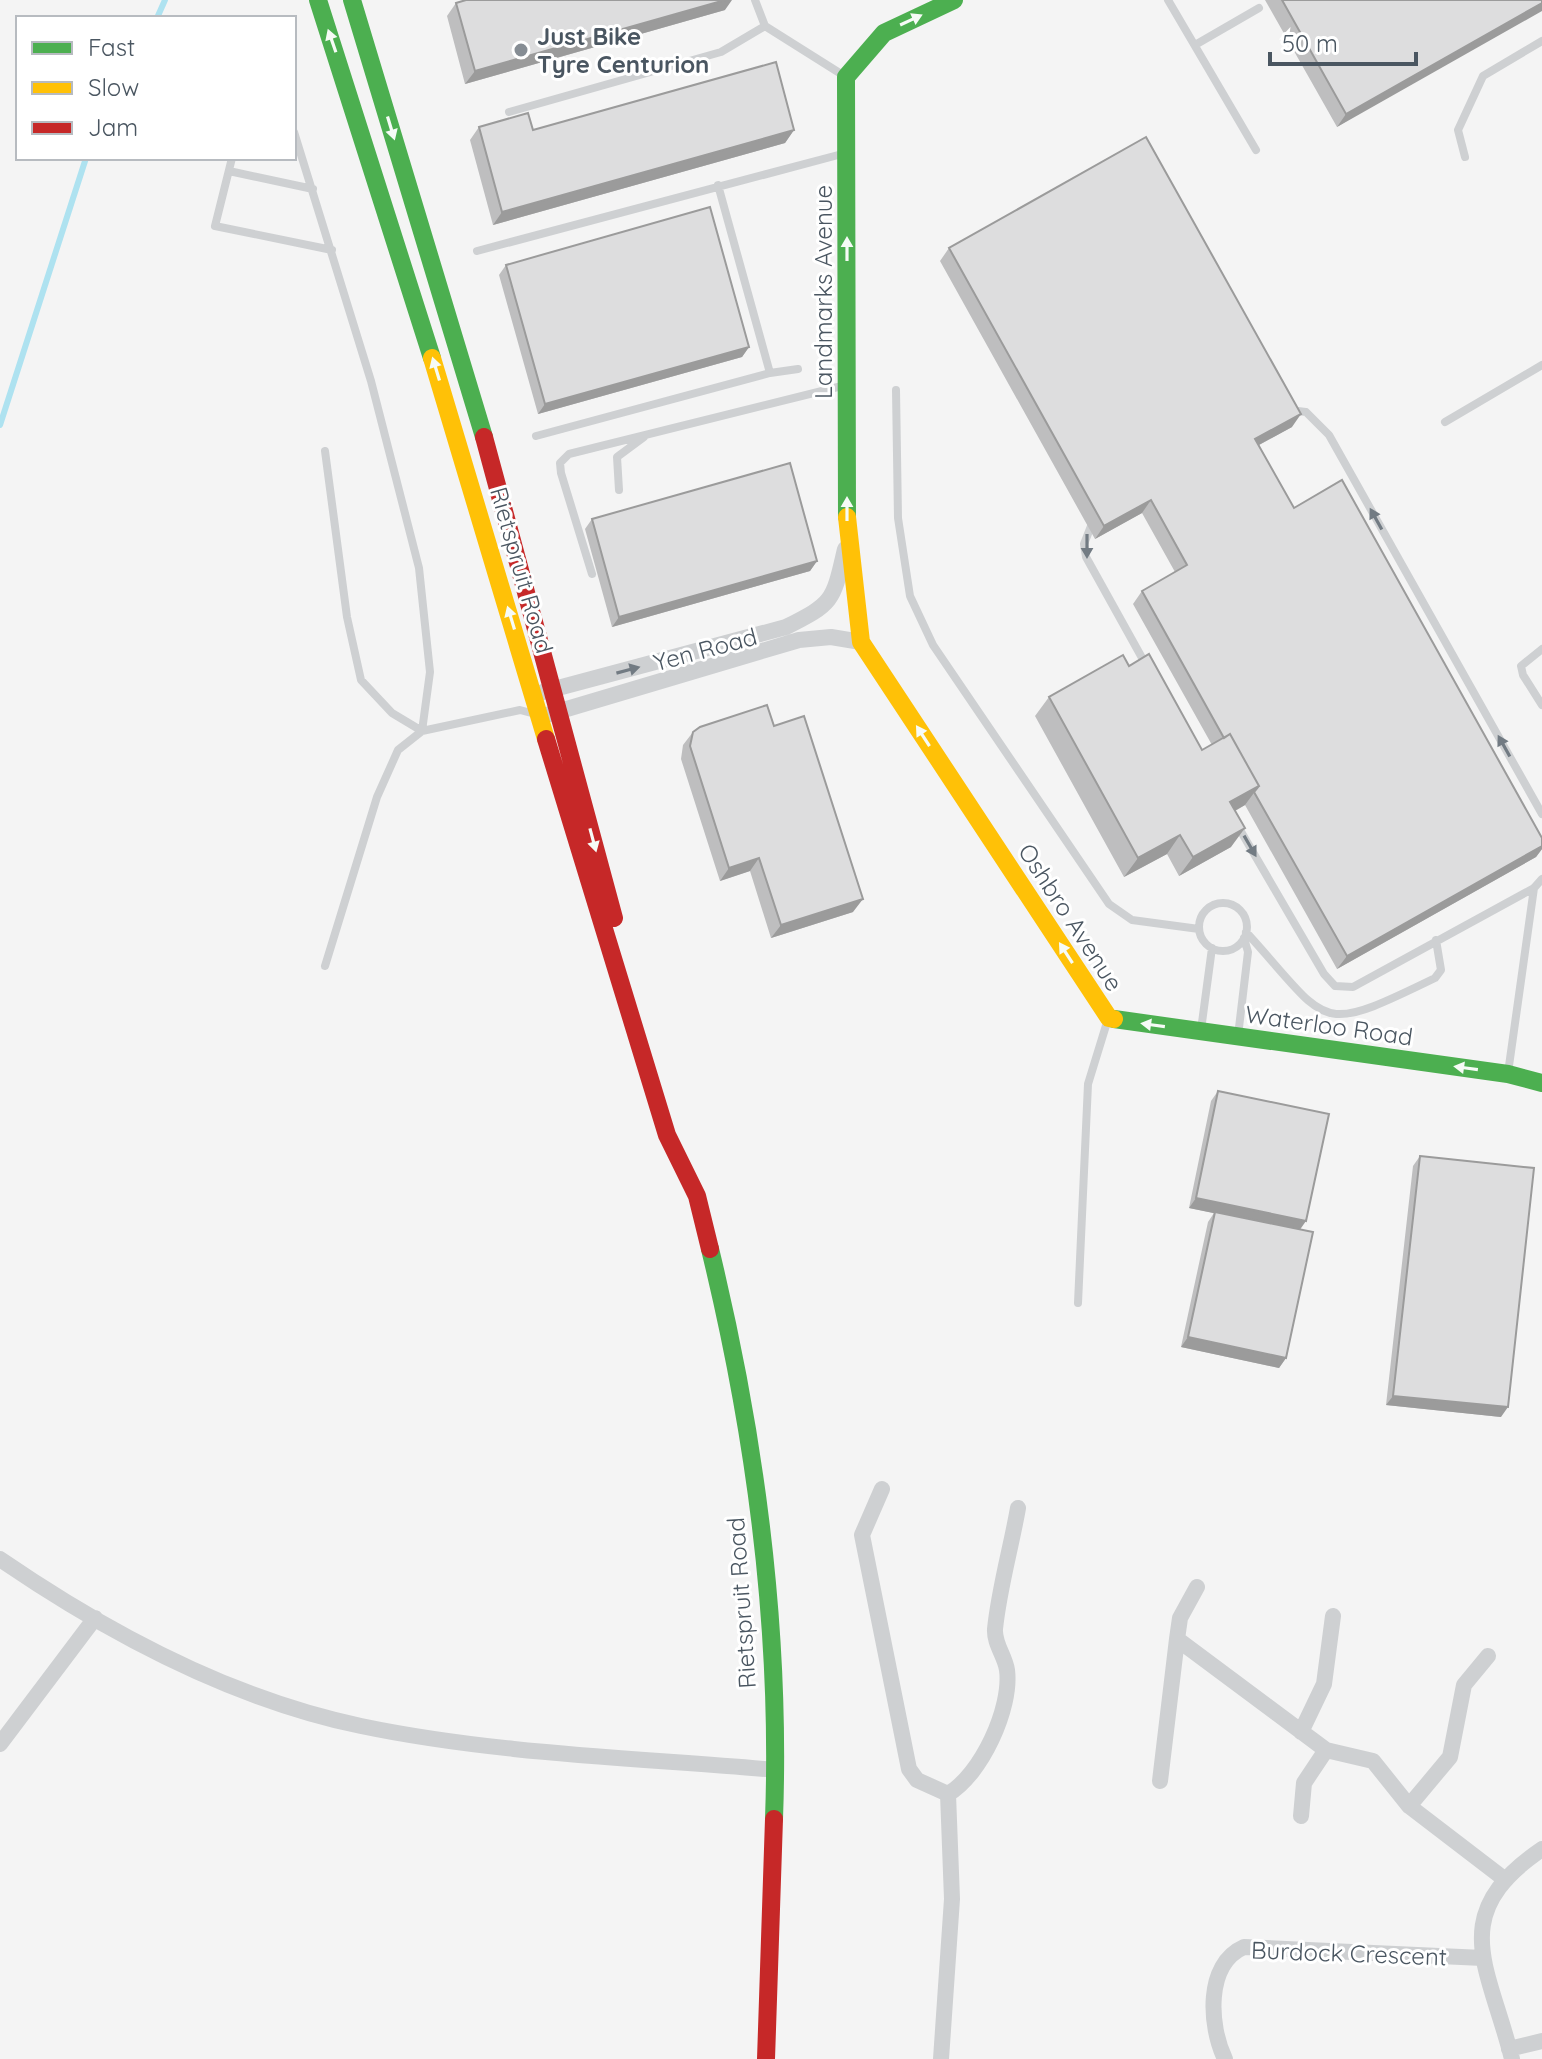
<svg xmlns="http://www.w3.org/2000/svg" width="1542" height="2059" font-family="Quicksand,sans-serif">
<rect width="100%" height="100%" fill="#f4f4f4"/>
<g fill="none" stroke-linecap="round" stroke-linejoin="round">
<path stroke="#aee2f0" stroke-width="6" d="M157,18L165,0
M0,425L86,158"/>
<path stroke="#ced0d2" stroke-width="8" d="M755,0L765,26
M1168,0L1256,150
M1195,45L1259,8
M509,112L721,52L765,26L846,77
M294,132L371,381L419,568L430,672L422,731L392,713L361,680L347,617L325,451
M1465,157L1458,130L1483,76L1542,41
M232,158L215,226L332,250
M229,171L313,189
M718,185L770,373L798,369
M477,251L842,154
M896,390L898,518L910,596L933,645L1109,904L1132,920L1199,929
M1289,410L1306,412L1329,435L1542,814
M1445,422L1542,365
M536,436L770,373
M619,490L617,457L644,437
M1093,521L1084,544L1086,557L1146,665
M592,574L561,473L560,463L569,454L846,385
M1542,649L1521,666L1523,675L1542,705
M1236,823L1324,974L1335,986L1353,987L1534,888L1542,879
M1199 927a24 24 0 1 1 48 0a24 24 0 1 1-48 0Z
M1246,932C1331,1025 1314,1037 1435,978L1441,970L1436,940
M325,966L377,797L398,750L422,731L520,710L535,714
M1201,1030L1212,948
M1238,1036L1248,952L1244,938
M1508,1073L1534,888
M1078,1303L1088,1084L1108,1019"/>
<path stroke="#ced0d2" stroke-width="16" d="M543,692L786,627C834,603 833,601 845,549
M550,714L799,640L831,637L861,642
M882,1489L862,1535L909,1769L917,1780L948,1794C981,1775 1012,1708 1007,1670C1005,1656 994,1644 995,1629C999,1589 1011,1548 1018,1508
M0,1559C108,1633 231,1699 361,1726C495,1754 639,1758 776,1770
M1177,1639L1180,1618L1197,1587
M1301,1732L1324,1684L1333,1616
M0,1744L95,1618
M1160,1781L1177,1639L1326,1750L1373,1761L1409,1806L1503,1878
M1409,1806L1450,1757L1464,1685L1488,1656
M1301,1816L1304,1783L1326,1750
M1509,2049L1542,2041
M941,2059L952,1899L948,1794
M1225,2059C1209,2026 1205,1964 1244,1947L1483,1958
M1512,2059C1489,1966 1445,1915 1542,1849"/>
<path stroke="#4caf50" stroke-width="18" d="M318,0L432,358
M352,0L484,437
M847,517L846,77L884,33L954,0
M1114,1019L1508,1074L1542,1083
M710,1249C755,1434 781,1628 774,1819"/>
<path stroke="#ffc107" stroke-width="18" d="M432,358L546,739
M847,517L861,642L1109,1018L1114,1019"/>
<path stroke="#c62828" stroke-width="18" d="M484,437L614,918
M546,739L667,1135L697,1196L710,1249
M766,2059L774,1819"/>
</g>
<path fill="#bebebf" d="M1265,0H1542L1337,127Z
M456,3L725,10L465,84L447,16Z
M479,127L533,130H794L785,143L493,225L470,140Z
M949,248L1292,427L1259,445L1294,508L1542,838V849L1536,857L1337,969L1245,805L1235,811L1231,847L1179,876L1167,854L1124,877L1035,716L1049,697L1129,666L1202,750L1212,745L1133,604L1142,591L1175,572L1142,513L1095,539L940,261Z
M506,265L749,347L742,357L538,414L499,275Z
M592,519L817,561L810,571L612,627L585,529Z
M774,726L853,912L771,938L750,871L720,881L681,759L683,745L693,732Z
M1218,1091L1300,1230L1286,1358L1279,1368L1181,1347L1208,1222L1214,1213L1189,1208L1211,1101Z
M1420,1156L1501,1417L1386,1405L1413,1166Z"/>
<path fill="#9b9b9b" d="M725,0H732L725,10L465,84L475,71Z
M1542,3V11L1337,127L1346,114Z
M794,130L785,143L493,225L502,212Z
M749,347L742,357L538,414L545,404Z
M1301,414L1292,427L1246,452L1255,439Z
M1151,500L1142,513L1095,539L1104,526Z
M817,561L810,571L612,627L619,617Z
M1259,786L1245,805L1217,821L1230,802Z
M1245,828L1231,847L1179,876L1193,857Z
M1180,835L1167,854L1124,877L1138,858Z
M1542,846V849L1536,857L1337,969L1347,956Z
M759,858L750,871L720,881L729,868Z
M863,899L853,912L771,938L781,925Z
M1196,1198L1306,1221L1299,1231L1189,1208Z
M1188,1337L1286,1358L1279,1368L1181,1347Z
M1393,1396L1508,1407L1501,1417L1386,1405Z"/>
<path fill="#ddddde" stroke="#9b9b9b" stroke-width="2" d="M466,0H725L475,71L456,3Z
M1282,0H1542V3L1346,114Z
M776,62L794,130L502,212L479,127L528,113L533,130Z
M1146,137L1301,414L1255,439L1294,508L1342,480L1542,838V846L1347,956L1254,792L1259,786L1230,734L1224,738L1142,591L1187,565L1151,500L1104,526L949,248Z
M710,207L749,347L545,404L506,265Z
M790,463L817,561L619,617L592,519Z
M1149,654L1202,750L1230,734L1259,786L1230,802L1245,828L1193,857L1180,835L1138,858L1049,697L1123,655L1129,666Z
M767,705L774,726L804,716L863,899L781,925L759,858L729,868L690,746L693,732L700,727Z
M1218,1091L1329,1114L1306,1221L1196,1198Z
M1420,1156L1534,1168L1508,1407L1393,1396Z
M1215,1212L1313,1232L1286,1358L1188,1337Z"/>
<defs><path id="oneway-solid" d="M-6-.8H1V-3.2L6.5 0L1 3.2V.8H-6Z" transform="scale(2)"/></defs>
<g fill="#f6fbf6">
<use href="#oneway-solid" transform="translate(911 20) rotate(-25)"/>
<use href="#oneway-solid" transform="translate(332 41) rotate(-109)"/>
<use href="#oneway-solid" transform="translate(391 128) rotate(73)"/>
<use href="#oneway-solid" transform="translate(847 249) rotate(-90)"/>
<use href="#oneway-solid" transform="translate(436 369) rotate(-107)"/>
<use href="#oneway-solid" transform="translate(847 509) rotate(-90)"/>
<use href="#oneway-solid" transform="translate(511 618) rotate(-107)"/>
<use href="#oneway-solid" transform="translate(923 736) rotate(-123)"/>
<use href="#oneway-solid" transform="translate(593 840) rotate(75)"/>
<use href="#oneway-solid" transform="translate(1066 953) rotate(-123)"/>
<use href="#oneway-solid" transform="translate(1153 1025) rotate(-172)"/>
<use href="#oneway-solid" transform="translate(1466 1068) rotate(-172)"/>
</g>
<g fill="#727b83">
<use href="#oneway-solid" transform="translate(1376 519) rotate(-119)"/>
<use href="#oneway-solid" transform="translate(1087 546) rotate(90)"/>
<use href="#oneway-solid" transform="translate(628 670) rotate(-15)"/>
<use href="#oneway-solid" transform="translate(1504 746) rotate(-119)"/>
<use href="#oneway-solid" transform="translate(1250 846) rotate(60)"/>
</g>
<circle fill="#868d94" stroke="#fff" stroke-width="3" cx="521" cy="50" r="8"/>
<g text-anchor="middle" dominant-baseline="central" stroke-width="6" stroke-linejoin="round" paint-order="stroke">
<g font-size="24" font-weight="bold" fill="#4a5661" stroke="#fff" text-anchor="start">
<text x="537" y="36">Just Bike<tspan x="537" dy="28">Tyre Centurion</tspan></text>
</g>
<g font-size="24" fill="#4a5661" stroke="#fff">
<text transform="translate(823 292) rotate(-90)">Landmarks Avenue</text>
<text transform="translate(522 570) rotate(74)">Rietspruit Road</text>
<text transform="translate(705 649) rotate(-15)">Yen Road</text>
<text transform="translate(1071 917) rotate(57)">Oshbro Avenue</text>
<text transform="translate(1329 1025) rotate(8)">Waterloo Road</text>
<text transform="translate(741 1603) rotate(-94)">Rietspruit Road</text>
<text transform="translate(1349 1953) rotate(2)">Burdock Crescent</text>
</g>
</g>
<rect x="16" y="16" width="280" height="144" fill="#ffffff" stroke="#b7bbc0" stroke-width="2"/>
<rect x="32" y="42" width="40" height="12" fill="#4caf50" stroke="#b7bbc0" stroke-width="2"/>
<text x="88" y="56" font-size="24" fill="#4a5661">Fast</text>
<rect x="32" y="82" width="40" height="12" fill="#ffc107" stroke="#b7bbc0" stroke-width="2"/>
<text x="88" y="96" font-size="24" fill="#4a5661">Slow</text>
<rect x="32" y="122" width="40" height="12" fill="#c62828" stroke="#b7bbc0" stroke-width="2"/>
<text x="88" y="136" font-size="24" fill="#4a5661">Jam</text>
<path d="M1270 52v12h146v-12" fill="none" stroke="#4a5661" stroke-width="4"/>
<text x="1282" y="52" font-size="24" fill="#4a5661" stroke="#ffffff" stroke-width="6" paint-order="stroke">50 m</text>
</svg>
